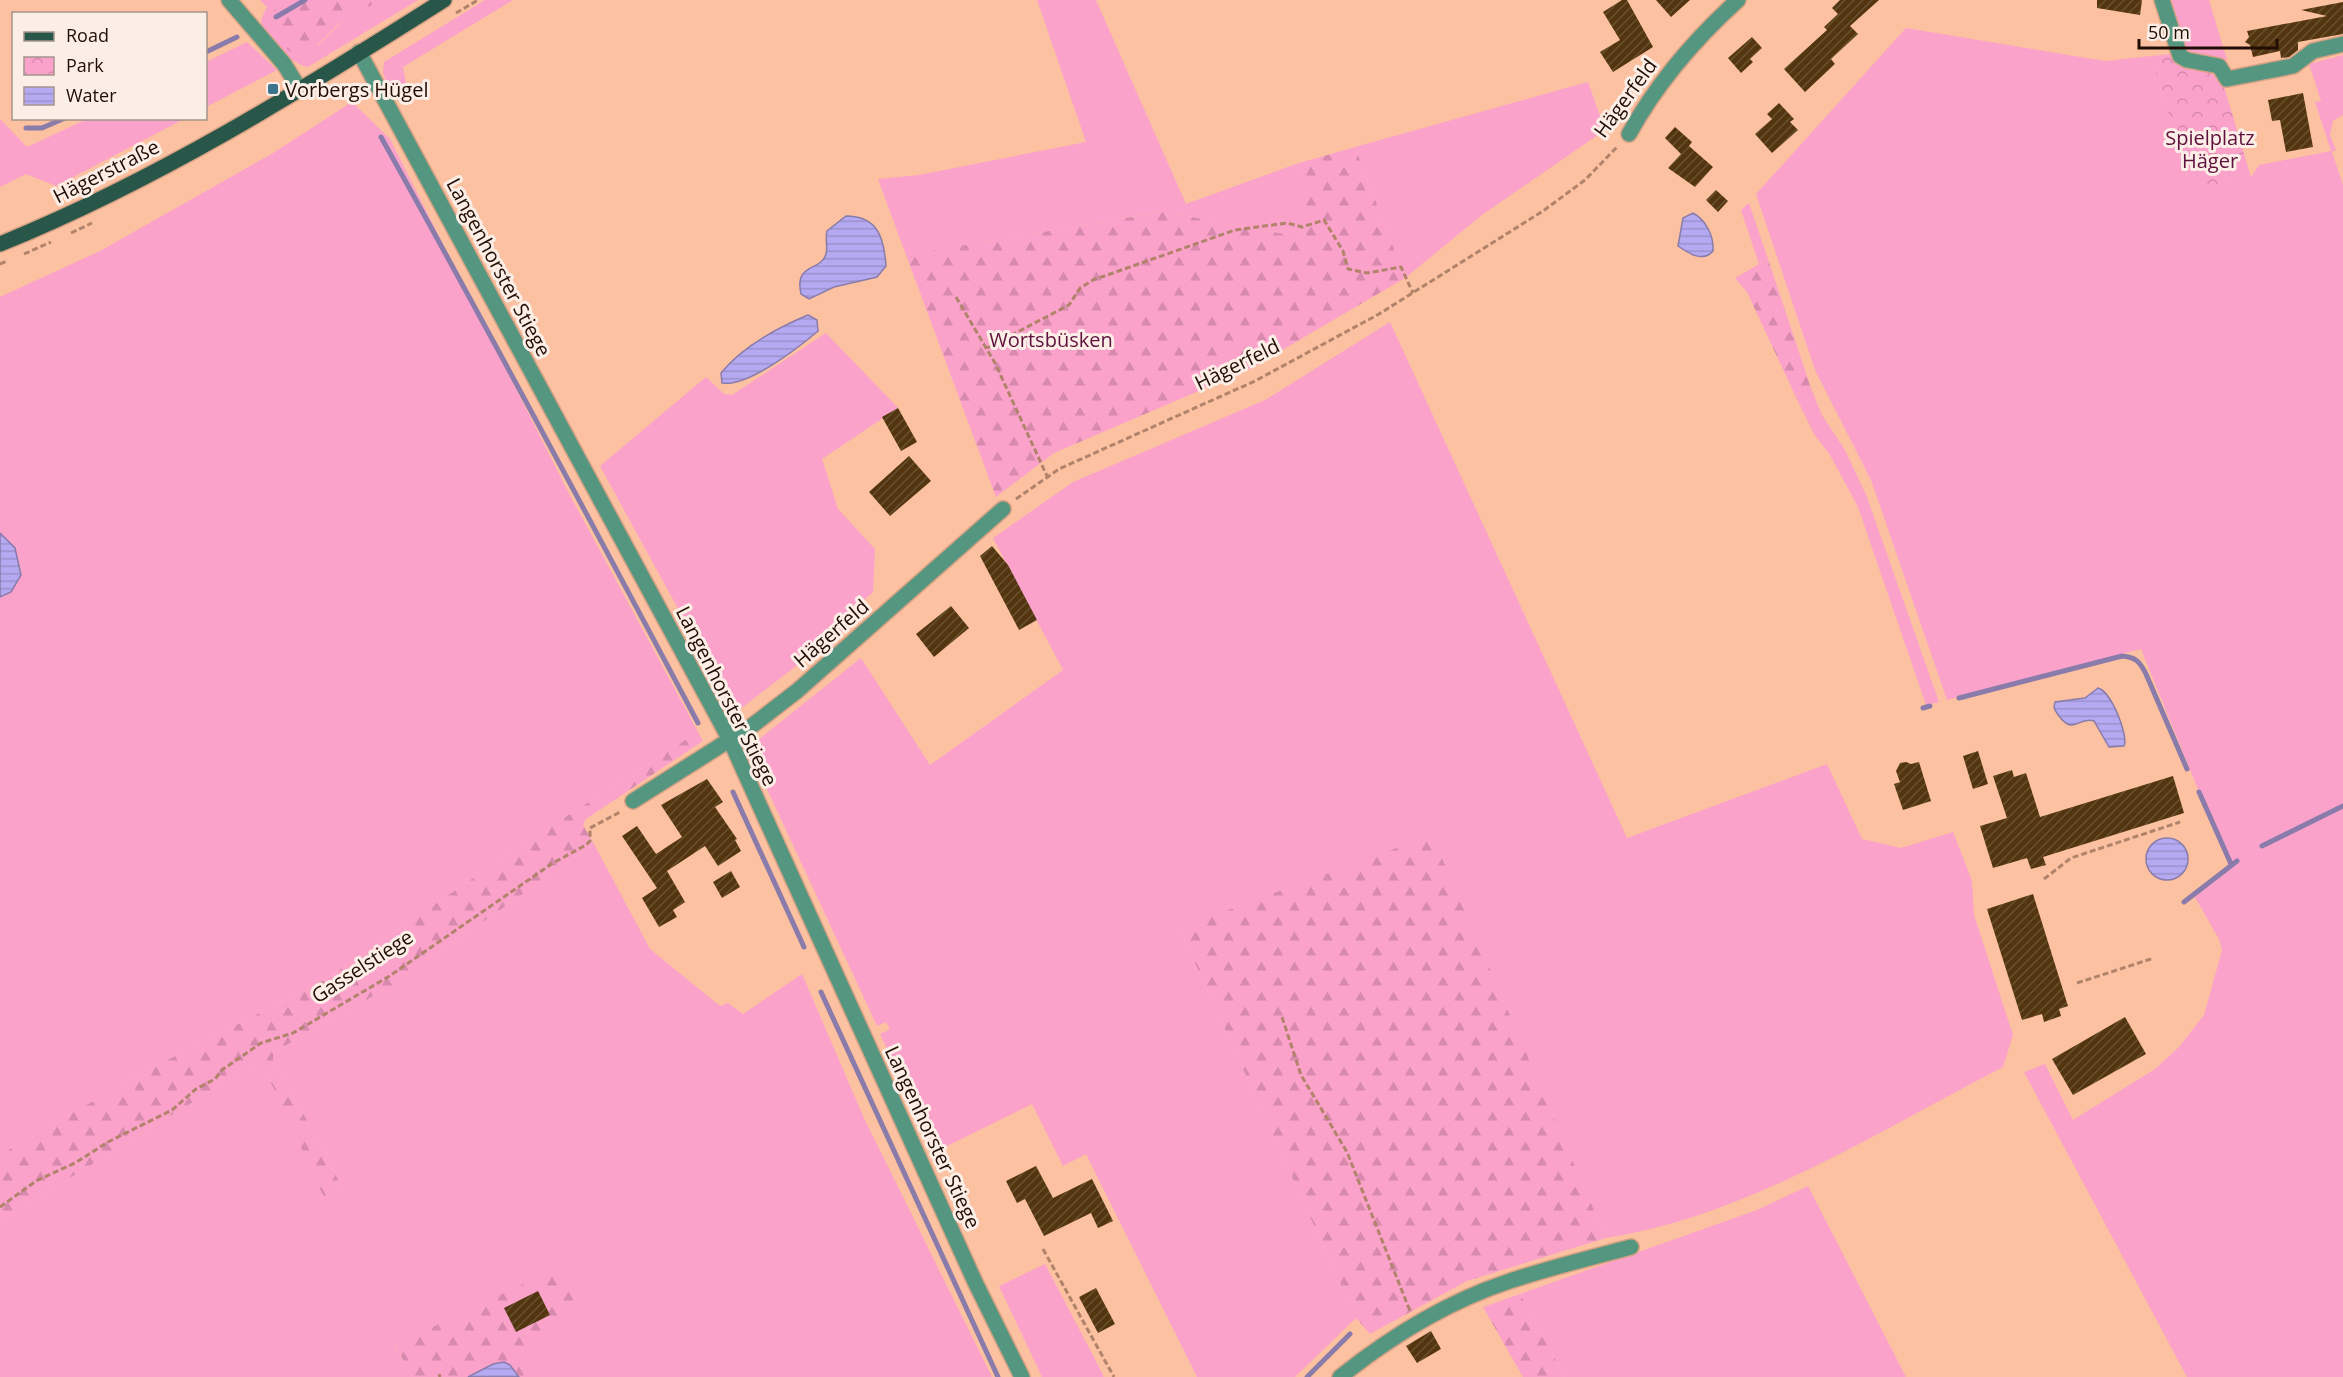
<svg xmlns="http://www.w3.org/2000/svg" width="2343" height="1377" font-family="'Open Sans',sans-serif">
<defs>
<pattern id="forest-firs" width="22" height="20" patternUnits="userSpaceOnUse" patternTransform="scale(1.5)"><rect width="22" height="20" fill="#fba2cb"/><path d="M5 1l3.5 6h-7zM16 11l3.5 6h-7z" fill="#d78aad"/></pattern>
<pattern id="park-crowns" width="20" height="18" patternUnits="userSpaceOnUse" patternTransform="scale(1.5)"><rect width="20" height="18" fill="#fba2cb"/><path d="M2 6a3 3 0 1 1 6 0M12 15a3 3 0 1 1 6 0" fill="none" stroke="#d78aad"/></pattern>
<pattern id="water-rules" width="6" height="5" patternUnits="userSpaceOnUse" patternTransform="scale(1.5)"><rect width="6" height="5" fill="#b5aaf1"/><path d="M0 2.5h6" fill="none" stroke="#9b91cd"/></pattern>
<pattern id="building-hatch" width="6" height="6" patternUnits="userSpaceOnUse" patternTransform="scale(1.5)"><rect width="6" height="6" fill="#53360f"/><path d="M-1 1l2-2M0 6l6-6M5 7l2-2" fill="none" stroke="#685030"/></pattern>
</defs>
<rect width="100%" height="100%" fill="#fcc1a0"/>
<path fill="#fba2cb" d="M260,0H291L271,12L318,46L345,19L381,0H418L308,67C294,65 266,41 262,26C260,20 264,13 267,7Z
M485,0H513L403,67L406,83L389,90L383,73L384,62Z
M1037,0H1096L1186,204L1296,164L1305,238L1181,215L1168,217L1166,211L906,255L878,179L919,175L1086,142Z
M2167,0H2209L2227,60L2184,54Z
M1906,28L2105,61L2151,56L2191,190L2251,177L2259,165L2331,151L2315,102L2321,101L2309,64L2343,55V115L2333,121L2330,135L2336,150L2332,152L2343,185V1377H2187L2024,1072L2045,1064L2073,1120L2155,1069L2179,1047L2204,1015L2222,950L2219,939L2193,894L2230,868L2141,649L1947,700L1871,480L1815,370L1756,194Z
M247,42L277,70L206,107V62Z
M1588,82L1605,130L1482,215L1405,278L1355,147Z
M352,102L390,139L567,490L698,732L517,848L326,979L140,1074L0,1155V297L100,251L273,153Z
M0,119L27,147L87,119H184L56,186L26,174L0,187Z
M1749,203L1768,259L1759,264L1741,210Z
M1390,322L1627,838L1827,764L1862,839L1901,848L1953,832L1972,881L1974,915L2013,1035L2003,1067C1877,1132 1747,1216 1606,1238L1432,836L1179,928L1356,1318L1295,1377H1197L1086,1154L1063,1166L1032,1104L935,1152L880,1034L890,1029L886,1022L877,1026L748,748L861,658L930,765L1063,670L993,538L1073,482L1265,400Z
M826,333L898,408L822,459L838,509L875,549L873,592L860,604L864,614L735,713L600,466L706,377L724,394L732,395Z
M1811,388L1822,415L1845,450L1867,497L1939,702L1926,705L1858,507L1830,455L1814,434L1794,393L1801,394Z
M594,844L650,949L720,1006L728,1003L743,1014L802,974L864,1118L992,1377H537L524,1346L576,1307L414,1337L395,1346L412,1377H0V1221L258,1062L265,1070L329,1207L346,1197L330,1162L273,1059L274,1052L393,985Z
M1808,1186L1906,1377H1565L1520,1294L1757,1210Z
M1045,1264L1096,1361L1104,1377H1042L999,1286Z"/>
<path fill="url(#forest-firs)" d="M291,0H381C369,7 355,13 343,21C323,35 305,73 280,42C272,32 269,24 271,12Z
M1355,147L1405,278L1250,369L1054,453L996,497L906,255L1167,211L1168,217L1181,215L1305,238L1296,164Z
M1768,259L1811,388L1801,394L1794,393L1747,292L1735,278Z
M698,732L703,741L586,819L583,825L594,844L393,985L274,1052L273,1059L330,1162L346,1197L329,1208L265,1070L258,1062L0,1221V1155L140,1074L326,979L517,848Z
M1432,835L1606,1238L1467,1281L1370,1334L1356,1318L1179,928Z
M561,1266L576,1307L525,1346L537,1377H519L517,1373L493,1364L468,1377H412L395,1345Z
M1520,1294L1565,1377H1523L1483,1307Z"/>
<path fill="url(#park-crowns)" d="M2172,54L2175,63L2205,68L2223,83L2251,177L2191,190L2151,56Z"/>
<path fill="url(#water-rules)" stroke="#897baa" stroke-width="1.5" d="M1693,213C1706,220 1714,236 1713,251C1703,263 1688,253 1678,246L1683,218Z
M846,216C878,216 884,238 886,266L877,277L834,287L809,299L801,294C794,262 821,272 826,254C828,247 825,238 827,231Z
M808,315L817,320L818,331C798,348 748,387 722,383L721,373C741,348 777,328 808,315Z
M0,533L15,548L21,575L11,592L0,597Z
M2098,688C2111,691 2129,736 2124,746L2109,747L2094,721C2078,716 2074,736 2059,716C2055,710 2053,709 2055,702L2085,698Z
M2146 859a21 21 0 1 1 42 0a21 21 0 1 1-42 0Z
M504,1362L510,1365L519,1377H468L493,1364Z"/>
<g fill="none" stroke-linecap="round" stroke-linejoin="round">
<path stroke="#897baa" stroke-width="5" d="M276,17L305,0
M206,52L237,37
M26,128H42L65,118
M381,137C489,331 594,527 698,723
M1959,698L2122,656C2136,657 2140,662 2146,674L2187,769
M1923,708L1930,706
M733,792L804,947
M2199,792L2231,864
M2262,846L2343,806
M2184,902L2237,861
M821,992L998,1377
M1307,1377L1350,1334"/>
</g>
<path fill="url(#building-hatch)" d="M1622,0H1627L1653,47L1613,72L1600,52L1620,40L1603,12Z
M1656,0H1690L1671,17Z
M1840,0H1879L1850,26L1858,34L1831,59L1835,64L1805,92L1784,69L1827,30L1824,27L1838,14L1832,8Z
M2097,0H2142L2140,15L2097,8Z
M2343,2V34L2298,42V50L2289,57L2281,58L2280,51L2253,57L2250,45L2245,42L2249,37L2247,31L2327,16L2301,10Z
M1752,37L1762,48L1750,59L1753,62L1741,73L1728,58Z
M2303,93L2313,147L2286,152L2280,120L2272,121L2268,100Z
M1779,103L1794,119L1790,122L1798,130L1772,153L1755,134L1772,119L1767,114Z
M1675,127L1692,142L1689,146L1713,167L1695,187L1668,168L1681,154L1665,138Z
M1716,190L1728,201L1718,212L1706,200Z
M898,408L917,442L901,451L882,417Z
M909,456L931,481L890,516L869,492Z
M992,546L1008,565L1037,620L1019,630L980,556Z
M951,606L969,628L934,657L916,634Z
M1978,751L1988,784L1973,789L1963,756Z
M1906,762L1911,764L1919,762L1931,801L1903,810L1894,784L1900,782L1896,771L1900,763Z
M2012,770L2014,777L2026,773L2040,817L2173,776L2184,813L2043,857L2046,865L2031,869L2027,858L1993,868L1980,826L2007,818L1993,776Z
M707,779L723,802L715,807L737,839L735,840L741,851L718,866L705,846L667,871L685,902L673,910L677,917L659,927L642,898L657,888L622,836L637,826L656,854L682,837L661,805Z
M731,871L740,887L722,898L713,882Z
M2033,894L2068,1006L2059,1009L2061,1016L2044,1022L2042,1014L2022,1020L1987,909Z
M2125,1017L2146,1054L2073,1095L2052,1059Z
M1036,1166L1053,1198L1092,1179L1113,1221L1098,1228L1091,1213L1044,1236L1025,1199L1017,1203L1006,1181Z
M1096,1288L1115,1324L1098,1333L1079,1297Z
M538,1291L550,1315L516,1332L504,1308Z
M1431,1331L1441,1349L1417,1363L1406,1346Z"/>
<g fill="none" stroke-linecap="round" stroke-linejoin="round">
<defs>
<path id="minor" d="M229,0L284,64L299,88
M2162,0L2180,56L2187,60L2219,66L2227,79L2293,66L2313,51L2343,44
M359,52L730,740L975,1282L1022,1377
M1629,134C1657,83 1695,39 1738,0
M633,801L753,725L797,691L1003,509
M1340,1377C1389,1338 1447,1302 1507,1282C1548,1268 1590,1258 1631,1247"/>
<path id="major" d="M0,244C156,181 302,90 444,0"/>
</defs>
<use href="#minor" stroke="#d5a184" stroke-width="18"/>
<use href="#major" stroke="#d5a184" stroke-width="18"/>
<path stroke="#b0836a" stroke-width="3" stroke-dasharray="6 3" stroke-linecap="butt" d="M456,13L478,0
M71,233L92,223
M24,254L51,242
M0,264L7,261
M956,297L995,363L1047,476
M987,348L1069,305L1080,288L1093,280L1235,230L1287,223L1302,227L1324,220L1343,251L1348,269L1367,273L1401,267L1413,293
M1016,499L1059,469L1255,381L1379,314L1543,211L1585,180L1618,146
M2044,879L2071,858L2180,822
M2077,983L2154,958
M1282,1017L1301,1075L1347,1152L1410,1311
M0,1207L36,1181L75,1163L108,1142L172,1110L196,1089L215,1079L222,1070L261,1043L293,1033L388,977L553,863L586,845L590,841V828L620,812
M1043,1249L1114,1377
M439,1374L440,1377"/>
<use href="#minor" stroke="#559681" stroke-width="15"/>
<use href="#major" stroke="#285648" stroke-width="15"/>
</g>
<rect fill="#3c748e" stroke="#fbeee7" stroke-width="2" x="267" y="83" width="12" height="12" rx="3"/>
<g text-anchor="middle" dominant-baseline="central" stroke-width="6" stroke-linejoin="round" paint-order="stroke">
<g font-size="20" fill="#210d03" stroke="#fbeee7" text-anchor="start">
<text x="285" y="89">Vorbergs Hügel</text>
</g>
<g font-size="20" fill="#210d03" stroke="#fbeee7">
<text transform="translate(1625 98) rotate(-54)">Hägerfeld</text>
<text transform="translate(106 171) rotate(-27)">Hägerstraße</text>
<text transform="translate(499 267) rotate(62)">Langenhorster Stiege</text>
<text transform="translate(1237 364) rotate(-26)">Hägerfeld</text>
<text transform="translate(831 633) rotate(-41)">Hägerfeld</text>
<text transform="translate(727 696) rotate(63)">Langenhorster Stiege</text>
<text transform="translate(362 966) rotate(-33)">Gasselstiege</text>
<text transform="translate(933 1137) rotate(65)">Langenhorster Stiege</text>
</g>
<g font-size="20" fill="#5f113d" stroke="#fbeee7">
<text x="2210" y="137">Spielplatz<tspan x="2210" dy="23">Häger</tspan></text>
<text x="1051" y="339">Wortsbüsken</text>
</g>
</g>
<rect x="12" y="12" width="195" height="108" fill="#fbeee7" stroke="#a4948c" stroke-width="1.5"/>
<rect x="24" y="32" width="30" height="9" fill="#285648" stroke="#a4948c" stroke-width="1.5"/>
<text x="66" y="42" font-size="18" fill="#210d03">Road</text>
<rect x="24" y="57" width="30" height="18" fill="url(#park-crowns)" stroke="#a4948c" stroke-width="1.5"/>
<text x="66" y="72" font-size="18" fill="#210d03">Park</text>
<rect x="24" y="87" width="30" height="18" fill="url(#water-rules)" stroke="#a4948c" stroke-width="1.5"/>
<text x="66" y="102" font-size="18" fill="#210d03">Water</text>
<path d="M2139 39v9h138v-9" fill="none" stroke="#210d03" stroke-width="3"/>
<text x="2148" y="39" font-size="18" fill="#210d03" stroke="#fbeee7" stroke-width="4.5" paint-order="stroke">50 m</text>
</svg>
